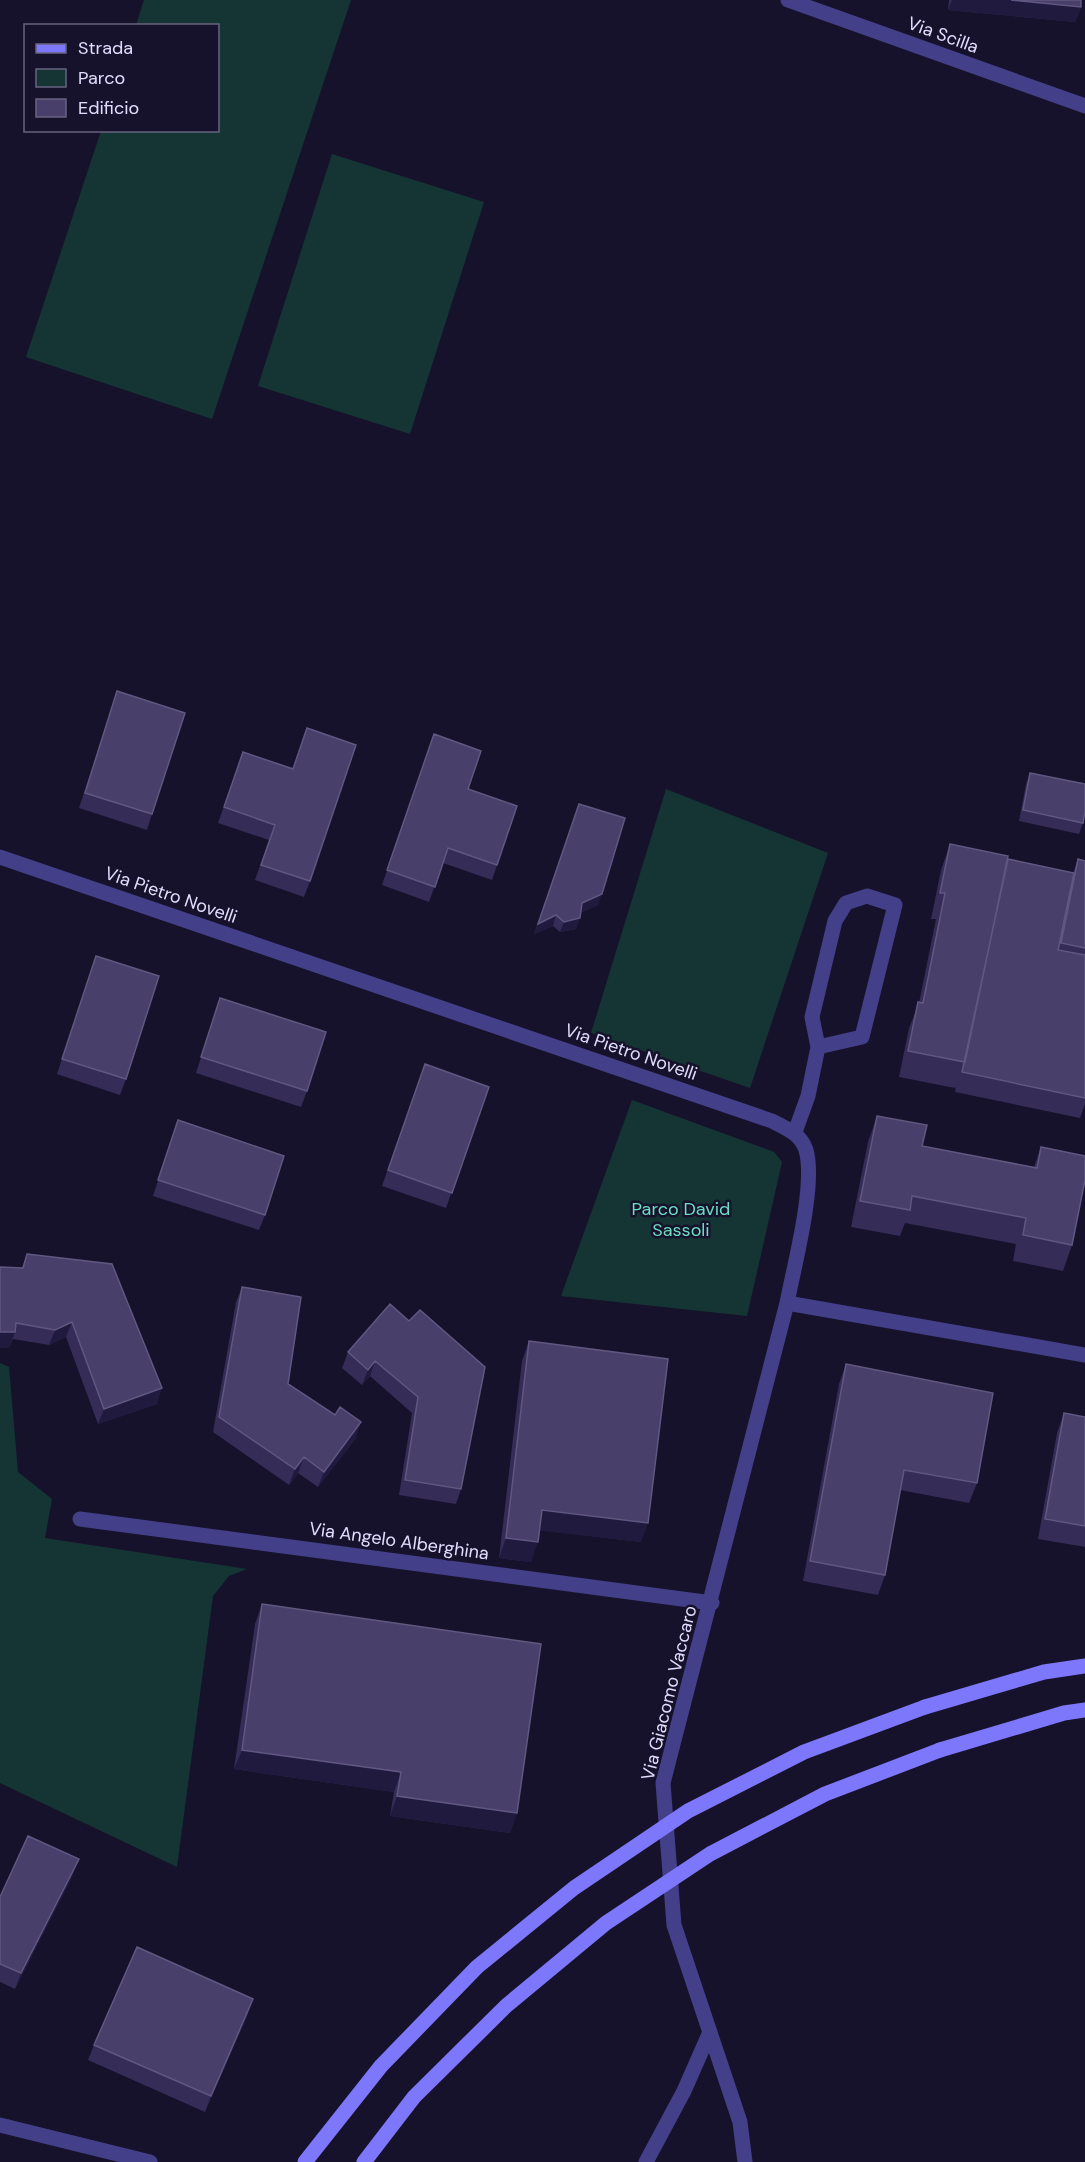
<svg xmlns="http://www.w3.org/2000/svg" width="1085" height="2162" font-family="'DM Sans',sans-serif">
<rect width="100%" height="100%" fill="#17122b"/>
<path fill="#153535" d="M144,0H351L212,419L26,357L101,131L218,130V26L136,25Z
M332,154L484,202L410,434L258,386Z
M666,789L828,853L750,1088L591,1033Z
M632,1100L774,1152L782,1162L747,1316L561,1296Z
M0,1363L9,1367L18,1472L52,1499L45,1538L247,1569L229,1576L213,1596L177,1867L0,1783Z"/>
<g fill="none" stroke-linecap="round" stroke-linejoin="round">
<path stroke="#433f89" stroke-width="15" d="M788,0L1085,106
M0,857L772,1121C786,1128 801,1134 806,1150C816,1185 794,1266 787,1303L1085,1355
M795,1132L808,1096L818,1047L862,1037L895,905L867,896L846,903L835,921L812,1017L818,1047
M80,1519L712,1603
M0,2125L150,2162
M646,2162L684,2091L710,2032
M745,2162L740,2122L674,1925L663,1783L787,1303"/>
<path stroke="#7d77fb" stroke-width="15" d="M925,1707L1044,1672L1085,1666
M940,1750L1064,1713L1085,1710"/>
<path stroke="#7d77fb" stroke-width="15" d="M305,2162L381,2066L477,1967L574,1888L688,1811L804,1752L925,1707
M364,2162L414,2097L506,2006L606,1923L710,1854L825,1794L940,1750"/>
</g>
<path fill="#352c58" d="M949,0H1081V7L1075,22L948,10Z
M117,691L152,814L147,830L79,808Z
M434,734L468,789L517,806L492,880L443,863L429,902L382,885Z
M243,752L293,768L310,881L304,897L255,880L269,840L218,823Z
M1030,773L1083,823L1079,834L1019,821L1026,784Z
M579,804L598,905L580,913L576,929L560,932L553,926L534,934Z
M950,844L1008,859L1073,873L1078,859L1085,861V1104L1080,1118L955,1092L956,1087L955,1088L899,1077L909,1028L919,1003L936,919H931L941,870Z
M96,956L126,1079L120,1095L57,1074Z
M220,998L307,1091L301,1107L196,1073Z
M425,1064L489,1087L446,1208L382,1186Z
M877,1116L922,1146L1034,1167L1041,1147L1072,1245L1063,1271L1013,1261L1016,1244L905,1223L900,1236L851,1227L868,1142Z
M178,1120L265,1215L259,1230L153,1196Z
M27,1254L157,1404L98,1424L66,1337L49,1345L13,1339L9,1348L22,1268Z
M242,1287L288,1384L356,1438L318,1487L298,1473L289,1485L213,1432L236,1302Z
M390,1304L461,1489L456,1504L399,1495L412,1413L370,1376L362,1385L342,1368L348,1352Z
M529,1341L641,1542L540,1530L531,1562L499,1558L522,1361Z
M846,1364L977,1483L969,1503L900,1490L885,1575L878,1595L803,1581L839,1384Z
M1064,1413L1085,1417V1547L1038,1539L1057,1433Z
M262,1604L517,1813L510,1833L390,1816L394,1792L234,1769L255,1624Z
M73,1875L15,1989L0,1982V1897Z
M248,2014L205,2112L88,2060L94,2045Z"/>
<path fill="#211a3f" d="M952,0H1011L1081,7L1075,22L948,10Z
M602,894L598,905L578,914L582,903Z
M556,915L553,926L534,934L538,924Z
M580,918L576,929L560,932L564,922Z
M72,1322L66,1337L49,1345L55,1330Z
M0,1332H15L9,1348H0Z
M375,1361L370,1376L362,1385L368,1370Z
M162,1388L157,1404L98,1424L104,1409Z
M361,1422L356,1438L318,1487L324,1472Z
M304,1457L298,1473L289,1485L295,1469Z
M542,1510L648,1523L641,1542L535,1530Z
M506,1538L538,1542L531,1562L499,1558Z
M242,1750L401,1772L394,1792L234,1769Z
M397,1796L517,1813L510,1833L390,1816Z
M79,1859L73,1875L15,1989L21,1973Z
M253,1999L248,2014L205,2112L211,2096Z"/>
<path fill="#483f6a" stroke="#605881" stroke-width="1.5" d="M1011,0H1081V7Z
M117,691L185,713L152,814L85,793Z
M307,728L356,745L310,881L261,865L275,825L224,807L243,752L293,769Z
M434,734L481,751L468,789L517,806L497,865L448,848L435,887L387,870Z
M1030,773L1085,784V812L1083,823L1023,810Z
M579,804L625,818L602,894L582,903L580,918L564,922L556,915L538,924Z
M950,844L1008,856L965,1062L908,1051L918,1002L923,1003L945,893H940Z
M1008,859L1074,873L1058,950L1085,955V1098L962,1072Z
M1078,859L1085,861V948L1061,943Z
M96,956L159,976L126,1079L62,1059Z
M220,998L326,1032L307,1091L201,1057Z
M425,1064L489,1087L452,1193L388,1170Z
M877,1116L927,1125L922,1146L1037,1168L1041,1147L1085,1156V1180L1072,1245L1023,1235L1026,1218L912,1196L910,1210L860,1201Z
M178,1120L284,1156L265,1215L158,1180Z
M27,1254L112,1264L162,1388L104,1409L72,1322L55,1330L16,1323L15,1332H0V1267L23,1268Z
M242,1287L301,1297L288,1384L335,1415L340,1407L361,1422L324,1472L304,1457L295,1469L219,1417Z
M390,1304L409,1321L420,1310L485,1367L461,1489L405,1480L418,1397L375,1361L368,1370L348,1352Z
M529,1341L668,1359L648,1523L542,1510L538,1542L506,1538Z
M846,1364L993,1393L977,1483L904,1470L885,1575L810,1561Z
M1064,1413L1085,1417V1526L1045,1519Z
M262,1604L541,1644L517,1813L397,1796L401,1772L242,1750Z
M28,1836L79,1859L21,1973L0,1964V1897Z
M137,1947L253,1999L211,2096L94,2045Z"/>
<g text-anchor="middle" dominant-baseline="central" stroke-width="5" stroke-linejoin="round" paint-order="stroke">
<g font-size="18" fill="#e2ddfe" stroke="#17122b">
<text transform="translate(943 35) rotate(20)">Via Scilla</text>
<text transform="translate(171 895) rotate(19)">Via Pietro Novelli</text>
<text transform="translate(631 1052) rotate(19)">Via Pietro Novelli</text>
<text transform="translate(399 1541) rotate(8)">Via Angelo Alberghina</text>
<text transform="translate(669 1693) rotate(-76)">Via Giacomo Vaccaro</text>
</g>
<g font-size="18" fill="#69dec3" stroke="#17122b">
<text x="681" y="1209">Parco David<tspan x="681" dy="21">Sassoli</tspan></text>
</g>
</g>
<rect x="24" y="24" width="195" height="108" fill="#17122b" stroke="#68637f" stroke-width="1.5"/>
<rect x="36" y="44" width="30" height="9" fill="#7d77fb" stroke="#68637f" stroke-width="1.5"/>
<text x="78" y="54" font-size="18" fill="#e2ddfe">Strada</text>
<rect x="36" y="69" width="30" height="18" fill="#153535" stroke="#68637f" stroke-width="1.5"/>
<text x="78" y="84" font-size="18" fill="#e2ddfe">Parco</text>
<rect x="36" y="99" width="30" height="18" fill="#483f6a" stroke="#68637f" stroke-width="1.5"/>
<text x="78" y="114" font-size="18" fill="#e2ddfe">Edificio</text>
</svg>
